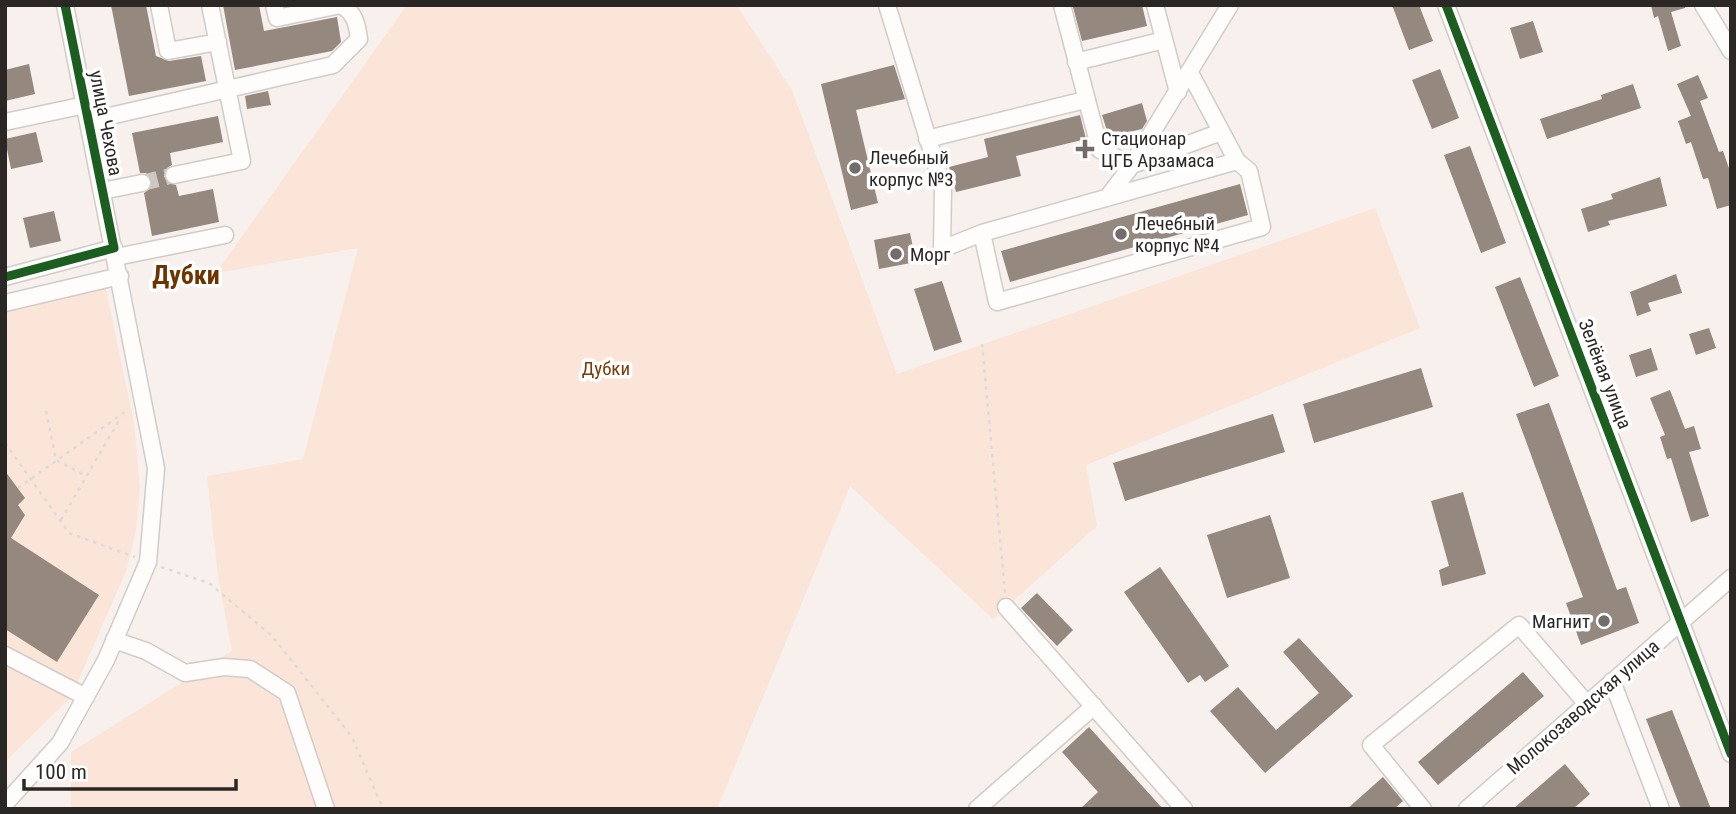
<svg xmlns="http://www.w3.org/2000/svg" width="1736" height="814" font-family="'Roboto Condensed',sans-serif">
<rect width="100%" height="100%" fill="#f7f0ec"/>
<path fill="#fae5d8" d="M407,5H736L792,90L897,374L1375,208L1420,328L1086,465L1097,526L993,619L850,486L717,809H71V752L232,651L218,577L207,476L303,459L358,248L216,273Z
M103,275L134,423L140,489L136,530L127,569L71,697L5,762V295Z"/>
<path fill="#94887f" d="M111,5H146L156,56L169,61L201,56L206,81L129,96Z
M223,5H259L264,31L337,17L341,42L332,51L235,70Z
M1142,5L1147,26L1082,41L1073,7Z
M1392,5H1419L1433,41L1409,50Z
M1651,5H1685V8L1671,12L1681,46L1668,51L1658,16L1654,18Z
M1533,21L1543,52L1520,59L1510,28Z
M29,64L35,94L5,101V70Z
M894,65L905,99L856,110L878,203L851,210L821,84Z
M1440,69L1459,118L1432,129L1412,80Z
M1698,75L1708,98L1700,101L1719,152L1723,151L1731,174V205L1717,209L1708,178L1703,179L1691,142L1686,144L1678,121L1691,116L1677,84Z
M1633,84L1641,108L1547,139L1540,119L1602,99L1601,95Z
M268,91L271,105L247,109L245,96Z
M1142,103L1147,121L1142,129L1109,137L1102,115Z
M1080,115L1086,139L1016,156L1021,176L956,192L949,167L988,157L984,139Z
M218,116L223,142L170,153L172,165L167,168L164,176L167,182L176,185L179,196L213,189L219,222L152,236L144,193L152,187V180L146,173H140L132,133Z
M36,132L43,162L11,169L5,139Z
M1470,146L1506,243L1481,253L1444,155Z
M1660,177L1667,206L1608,221L1610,225L1588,232L1581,209L1613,199L1611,194Z
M1240,184L1248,215L1010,282L1001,251Z
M54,211L61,241L30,248L23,218Z
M910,233L916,262L879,269L874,240Z
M1676,274L1682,293L1648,303L1651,311L1637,316L1630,292Z
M1520,277L1559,376L1534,387L1495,287Z
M942,281L962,342L934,351L914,289Z
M1709,328L1716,348L1696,355L1689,334Z
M1651,348L1658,370L1636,377L1629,355Z
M1421,368L1433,407L1314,443L1303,404Z
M1670,390L1685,429L1694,426L1701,449L1689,452L1709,516L1691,522L1671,458L1667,459L1660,437L1665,435L1650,398Z
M1549,403L1617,590L1626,587L1639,623L1581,645L1566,603L1583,597L1516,414Z
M1273,414L1285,452L1125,501L1113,463Z
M5,471L25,498L18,505L25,515L11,538L99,595L57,662L5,629Z
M1463,492L1486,574L1442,586L1439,570L1449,566L1431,501Z
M1270,515L1290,578L1227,598L1207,535Z
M1160,567L1229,666L1205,682L1200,675L1188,683L1124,592Z
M1037,593L1073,630L1057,646L1021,608Z
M1299,638L1353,696L1265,773L1210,711L1238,687L1276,730L1319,693L1283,652Z
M1523,672L1544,696L1438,785L1418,762Z
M1672,710L1711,809H1681L1646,719Z
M1089,727L1163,809H1080L1098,792L1062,752Z
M1565,764L1590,794L1573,809H1513Z
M1383,777L1403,801L1394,809H1347Z"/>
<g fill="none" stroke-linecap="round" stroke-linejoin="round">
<path stroke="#cec8c4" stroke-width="16" stroke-dasharray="16 8" stroke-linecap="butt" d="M142,183L174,175"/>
<defs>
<path id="minor" d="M159,5L168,51L218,42
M887,5L943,188L942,249L982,233
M1062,5L1100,150L1132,165L1221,132
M1155,5L1178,92
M1446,5L1731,754
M1703,5L1731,51
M1076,62L1164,40
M1190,73L1237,161L1249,171L1262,227L997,302L982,233L1237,161
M88,121L333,65L359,39C357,24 355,13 341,5L277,18L274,5
M5,122L85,105
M927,139L1085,100
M174,175L242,161L210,5
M102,191L142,183
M1107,198L1132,165L1230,5
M116,257L225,235
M5,277L114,248
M5,303L120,276
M1006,607L1184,809
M114,640L146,651L185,673L224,667L250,669L287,693L326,809
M5,655L86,697
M1612,681L1661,809
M5,804L60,743L106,660L148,562L156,468L65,5
M977,809L1094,706
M1423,809L1371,745L1519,625L1587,704
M1467,809L1731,578"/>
</defs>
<use href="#minor" stroke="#d1ccc8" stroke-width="19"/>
<path stroke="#dddbd9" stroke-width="2.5" stroke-dasharray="3.5 5" stroke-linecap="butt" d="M982,344L1005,593
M46,411L56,460L86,476
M5,443L69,533L135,557
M18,488L129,409
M61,520L121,417
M161,567L209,583L272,636L352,737L383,809"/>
<use href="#minor" stroke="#fefdfc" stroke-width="16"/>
<defs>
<path id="cycleway" d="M1446,5L1731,754
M5,277L114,248L65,5"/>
</defs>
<use href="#cycleway" stroke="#fff" stroke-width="13"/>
<use href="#cycleway" stroke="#1b5e20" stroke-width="9"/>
</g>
<g fill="#726d6a" stroke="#fff" stroke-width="2.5">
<path d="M1081.5 138.5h7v7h7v7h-7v7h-7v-7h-7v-7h7z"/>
<circle cx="855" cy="168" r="7"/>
<circle cx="1121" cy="234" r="7"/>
<circle cx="896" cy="254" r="7"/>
<circle cx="1604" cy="621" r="7"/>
</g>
<g text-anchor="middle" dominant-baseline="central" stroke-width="7" stroke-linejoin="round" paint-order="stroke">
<g font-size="19" fill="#2b2724" stroke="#fff">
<text transform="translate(106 123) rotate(79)">улица Чехова</text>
<text transform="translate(1605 374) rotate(69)">Зелёная улица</text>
<text transform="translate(1583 707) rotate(-41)">Молокозаводская улица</text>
</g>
<g font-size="19" fill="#2b2724" stroke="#fff" text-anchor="start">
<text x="1101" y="138">Стационар<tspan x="1101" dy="22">ЦГБ Арзамаса</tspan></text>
<text x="869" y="157">Лечебный<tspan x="869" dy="22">корпус №3</tspan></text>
<text x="1135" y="223">Лечебный<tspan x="1135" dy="22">корпус №4</tspan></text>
<text x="910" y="254">Морг</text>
<text x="1590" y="621" text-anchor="end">Магнит</text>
</g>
<g font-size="19" fill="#7c3c05" stroke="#fff">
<text x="606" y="368">Дубки</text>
</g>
<g font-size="26" font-weight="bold" fill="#6e3400" stroke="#fff">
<text x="186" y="275">Дубки</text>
</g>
</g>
<rect width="1736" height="814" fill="none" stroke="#2b2724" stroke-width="14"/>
<path d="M24 779v10h212v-10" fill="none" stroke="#2b2724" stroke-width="3.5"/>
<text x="35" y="779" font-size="21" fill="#2b2724" stroke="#ffffff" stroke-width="5" paint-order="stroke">100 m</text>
</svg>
